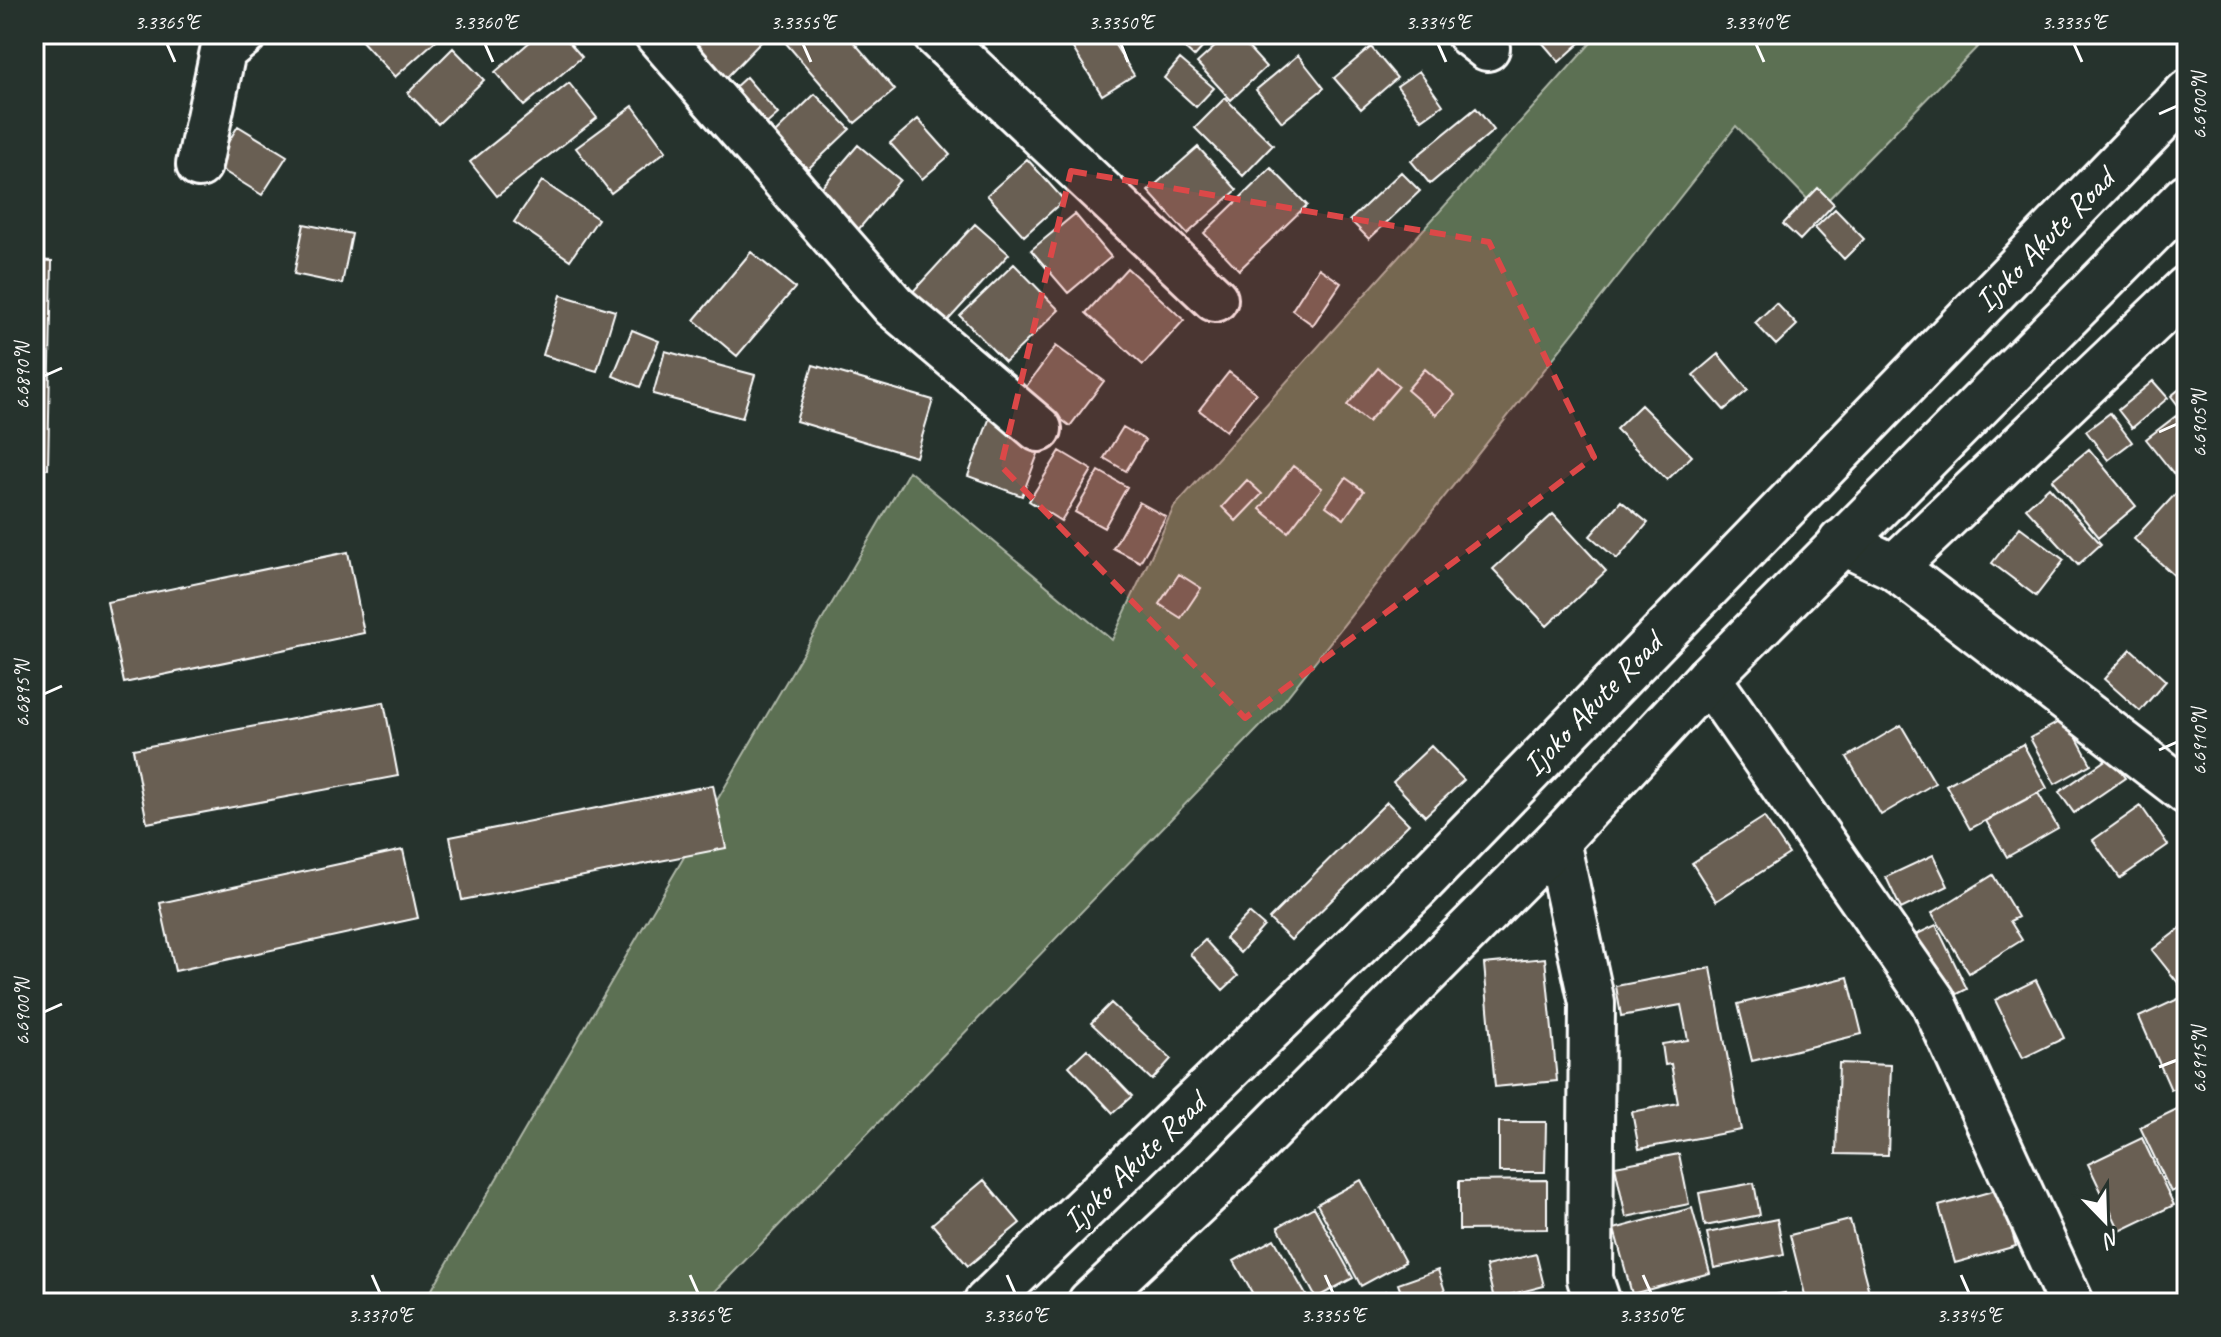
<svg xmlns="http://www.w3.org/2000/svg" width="2221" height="1337" font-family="Caveat,sans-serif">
<rect width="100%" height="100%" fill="#26332d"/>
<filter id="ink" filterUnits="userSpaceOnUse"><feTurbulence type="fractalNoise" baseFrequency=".0125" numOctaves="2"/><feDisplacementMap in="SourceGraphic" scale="16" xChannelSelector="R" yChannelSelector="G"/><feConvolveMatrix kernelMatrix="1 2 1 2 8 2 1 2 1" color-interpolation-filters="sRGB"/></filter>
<g filter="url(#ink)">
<path fill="#5c6f52" stroke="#aeb7a8" stroke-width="2" d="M1599,34H1990L1818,210L1736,126L1279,707L704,1303H424L909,471L1112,640L1174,507Z"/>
<path fill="#695f52" stroke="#fff" stroke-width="2" d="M364,34H443L395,77L359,38Z
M539,34H562L582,57L524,106L495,72Z
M703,34H759L764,39L725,79L691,47Z
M778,34H847L895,90L855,123Z
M962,34H996L975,51Z
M1064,34H1108L1134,75L1102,95Z
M1169,34H1215L1194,57Z
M1229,34H1236L1266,67L1231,100L1197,63Z
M1549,34H1590L1559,62L1541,41Z
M1371,47L1397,78L1361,109L1334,78Z
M453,48L484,80L438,124L408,93Z
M1298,55L1324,88L1282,122L1256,90Z
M1180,59L1214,88L1196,107L1164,78Z
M1419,71L1443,105L1422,120L1397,86Z
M746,77L778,114L755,134L723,98Z
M569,83L597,118L497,196L470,162Z
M815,94L850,129L808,169L773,135Z
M1225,98L1273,145L1243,176L1195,128Z
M633,106L666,151L611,193L576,148Z
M1476,108L1494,130L1430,184L1411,161Z
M918,119L950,155L922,179L890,143Z
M238,126L287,156L262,195L214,165Z
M858,145L900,180L858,230L816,194Z
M1198,147L1237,190L1187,234L1148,191Z
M1027,159L1064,200L1024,236L987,195Z
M1271,168L1307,205L1239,270L1204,233Z
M1401,172L1420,191L1369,239L1350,220Z
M542,181L598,219L570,260L514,222Z
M1818,188L1834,204L1800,240L1783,224Z
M1835,209L1864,239L1844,259L1815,228Z
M1075,214L1111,257L1068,293L1031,250Z
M304,224L352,234L342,284L294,274Z
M975,224L1009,254L941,328L908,297Z
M751,252L795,288L737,356L694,320Z
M34,260L52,261L48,469H34Z
M1014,264L1059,310L1005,362L960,316Z
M1127,268L1184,320L1143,365L1086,313Z
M1319,268L1341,283L1313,325L1292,310Z
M561,295L615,311L597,371L543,355Z
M1776,303L1797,325L1776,345L1755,323Z
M632,330L659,341L640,387L613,376Z
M1056,346L1104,381L1070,426L1023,391Z
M665,351L755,375L742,418L653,394Z
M1718,354L1748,390L1724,410L1693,375Z
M813,365L933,400L916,457L796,421Z
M1378,368L1399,386L1368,422L1347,405Z
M1425,369L1455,395L1436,415L1407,390Z
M1229,372L1256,393L1226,431L1199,410Z
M2153,381L2168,398L2132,428L2118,410Z
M2187,383V417L2171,396Z
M1641,405L1692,456L1667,480L1616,429Z
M2110,413L2132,442L2108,460L2086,431Z
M2176,416L2187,430L2185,488L2146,439Z
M990,417L1044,438L1022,496L968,476Z
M1123,427L1145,440L1126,471L1104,458Z
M2089,449L2136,506L2099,537L2052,480Z
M1060,451L1092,470L1061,521L1029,501Z
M1293,466L1322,488L1288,532L1260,509Z
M1099,471L1127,487L1104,528L1075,512Z
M1346,478L1364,491L1344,519L1326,506Z
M1247,480L1262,494L1236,521L1222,507Z
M2049,487L2101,544L2078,565L2026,508Z
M2179,490L2187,498V567L2177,578L2134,539Z
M1621,501L1648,523L1617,559L1590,536Z
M1139,502L1166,517L1140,562L1113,548Z
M1553,514L1606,571L1547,626L1493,569Z
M2020,527L2064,560L2036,596L1992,563Z
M348,552L364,633L124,683L107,602Z
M1179,574L1201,588L1181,618L1159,604Z
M2131,649L2166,681L2140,711L2104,679Z
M384,702L398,776L147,823L133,749Z
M2066,718L2091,764L2055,784L2030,738Z
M1901,725L1935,783L1881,815L1847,757Z
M2023,744L2047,788L1970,829L1946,785Z
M1431,746L1464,780L1425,816L1393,782Z
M2110,757L2125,778L2074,813L2059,792Z
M713,785L726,848L462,900L450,837Z
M2038,793L2058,828L2007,857L1986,821Z
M1387,802L1409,824L1291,940L1269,919Z
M2141,806L2168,845L2120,878L2093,840Z
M1764,817L1789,854L1716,901L1692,863Z
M403,850L418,918L175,971L160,903Z
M1933,855L1948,886L1901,909L1886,877Z
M1993,875L2018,917L2010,921L2022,940L1969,973L1932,913Z
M1249,913L1264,926L1240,953L1225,938Z
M2187,923V986L2183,989L2152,950Z
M1936,925L1967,989L1946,1000L1915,935Z
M1205,940L1238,976L1223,990L1190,954Z
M1545,958L1557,1081L1495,1087L1484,964Z
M1711,968L1741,1130L1639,1149L1632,1112L1678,1103L1671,1064L1665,1065L1662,1044L1688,1040L1681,1005L1621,1016L1616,986Z
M1848,977L1862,1034L1752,1061L1738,1004Z
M2036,980L2064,1038L2023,1058L1995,1000Z
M2180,998L2187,1014V1082L2171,1090L2139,1017Z
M1111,1003L1171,1059L1152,1080L1091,1023Z
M1087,1049L1132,1096L1113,1113L1069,1066Z
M1839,1063L1891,1065L1888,1155L1836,1154Z
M2181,1107L2187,1119V1185L2171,1192L2140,1127Z
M1499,1122H1546L1545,1172H1499Z
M2142,1138L2174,1205L2120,1231L2088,1164Z
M1679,1154L1689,1204L1626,1217L1615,1166Z
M984,1180L1020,1223L968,1266L932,1224Z
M1361,1180L1405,1262L1361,1286L1317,1204Z
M1547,1180V1229L1459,1230V1181Z
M1754,1183L1760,1215L1705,1226L1699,1193Z
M2000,1189L2016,1246L1955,1263L1939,1206Z
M1314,1207L1353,1278L1316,1298L1278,1227Z
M1692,1208L1710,1273L1632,1294L1614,1229Z
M1777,1219L1784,1254L1714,1268L1707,1233Z
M1850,1220L1872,1303H1807L1790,1235Z
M1274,1239L1307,1297L1297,1303H1258L1234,1261Z
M1536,1254L1544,1286L1494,1299L1486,1266Z
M1438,1270L1449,1303H1405L1398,1284Z
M1386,1291L1391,1303H1358Z
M1785,1293L1787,1303H1733Z"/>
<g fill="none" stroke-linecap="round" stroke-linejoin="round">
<defs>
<path id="minor" d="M657,34L894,306L1039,429
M935,34L1215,299
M1469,34L1487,48
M199,165L223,51L244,34
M1841,542L1894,567L2187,792
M1894,567L2187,288
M1708,678L1933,1001L2071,1303
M1557,841L1592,1003L1590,1279L1598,1303"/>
<path id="major" d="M986,1303L1414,890L2187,93
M1090,1303L1208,1192L1557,841L1708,678L2187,196"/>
</defs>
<use href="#minor" stroke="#fff" stroke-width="50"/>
<use href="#major" stroke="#fff" stroke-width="50"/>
<use href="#minor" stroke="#26332d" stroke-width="44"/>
<use href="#major" stroke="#26332d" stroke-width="44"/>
</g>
</g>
<path fill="#dc4848" fill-opacity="0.2" stroke="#dc4848" stroke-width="6" stroke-dasharray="16 10" stroke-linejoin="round" d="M1071,171L1489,242L1594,457L1245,718L1001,466Z"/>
<path fill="none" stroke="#fff" stroke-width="3" d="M167,44L175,62M485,44L493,62M803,44L811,62M1121,44L1128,62M1438,44L1446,62M1756,44L1764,62M2074,44L2082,62M2159,114L2177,106M44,376L62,368M2159,432L2177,424M44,694L62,686M2159,750L2177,742M44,1012L62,1004M2159,1067L2177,1060M372,1275L380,1293M690,1275L698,1293M1007,1275L1015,1293M1325,1275L1333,1293M1643,1275L1651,1293M1961,1275L1969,1293"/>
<g text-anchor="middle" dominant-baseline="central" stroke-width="7" stroke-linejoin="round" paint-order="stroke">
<g font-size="32" fill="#fff" stroke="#26332d">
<text transform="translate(2044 240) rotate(-46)">Ijoko Akute Road</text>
<text transform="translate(1592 704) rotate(-46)">Ijoko Akute Road</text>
<text transform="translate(1134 1162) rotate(-44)">Ijoko Akute Road</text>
</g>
</g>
<rect width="2221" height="1337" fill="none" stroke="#26332d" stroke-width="88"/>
<g transform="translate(2105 1221) rotate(157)" stroke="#26332d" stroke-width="6" paint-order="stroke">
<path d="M0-6L14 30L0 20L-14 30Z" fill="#ffffff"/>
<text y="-12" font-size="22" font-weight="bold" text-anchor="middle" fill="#ffffff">N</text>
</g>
<rect x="44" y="44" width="2133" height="1249" fill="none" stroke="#fff" stroke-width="3"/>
<g font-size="20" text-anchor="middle" fill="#fff">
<text x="167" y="29">3.3365°E</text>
<text x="485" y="29">3.3360°E</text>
<text x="803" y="29">3.3355°E</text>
<text x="1121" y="29">3.3350°E</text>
<text x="1438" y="29">3.3345°E</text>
<text x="1756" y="29">3.3340°E</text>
<text x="2074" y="29">3.3335°E</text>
<text transform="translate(2199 106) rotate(-90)" y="7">6.6900°N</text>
<text transform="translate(22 376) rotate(-90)" y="7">6.6890°N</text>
<text transform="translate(2199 424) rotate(-90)" y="7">6.6905°N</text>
<text transform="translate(22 694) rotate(-90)" y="7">6.6895°N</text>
<text transform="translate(2199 742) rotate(-90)" y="7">6.6910°N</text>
<text transform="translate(22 1012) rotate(-90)" y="7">6.6900°N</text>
<text transform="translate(2199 1060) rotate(-90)" y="7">6.6915°N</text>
<text x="380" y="1322">3.3370°E</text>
<text x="698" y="1322">3.3365°E</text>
<text x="1015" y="1322">3.3360°E</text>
<text x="1333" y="1322">3.3355°E</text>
<text x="1651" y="1322">3.3350°E</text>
<text x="1969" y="1322">3.3345°E</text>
</g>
</svg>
